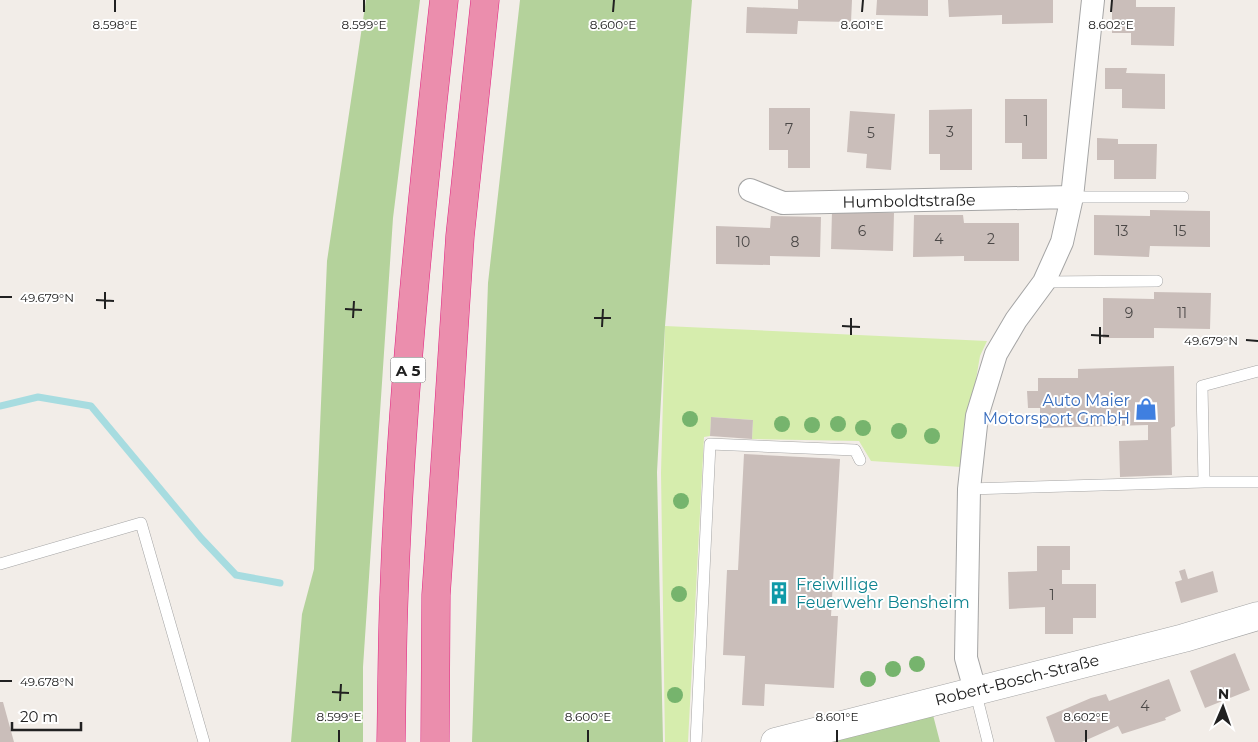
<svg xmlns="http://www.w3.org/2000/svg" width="1258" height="742" font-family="Montserrat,sans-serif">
<rect width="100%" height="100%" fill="#f2ede8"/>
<path fill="#d6edad" d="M665,326L987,341L980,356L961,467L871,461L859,441L752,439L753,420L711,417L710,436L704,437L688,742H665L661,473Z"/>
<path fill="#b4d29b" d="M366,0H420L393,218L363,667V742H291L302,614L314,569L327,261Z
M520,0H692L665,326L657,472L663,742H472L488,283Z
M933,715L940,742H829Z"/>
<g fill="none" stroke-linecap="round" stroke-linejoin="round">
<path stroke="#a7dce0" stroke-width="7" d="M0,406L38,397L91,406L201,538L236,575L280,583"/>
</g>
<path fill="#cabeba" d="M798,0H852L851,22L798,21L797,34L746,33L747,7L798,9Z
M877,0H928V16L876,15Z
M948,0H1053V23L1002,24V15L949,17Z
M1112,0H1136V7H1175L1174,46L1131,45V33H1112Z
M1105,68H1127L1126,73L1165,74V109L1122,108V89H1105Z
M1005,99H1047V159H1022V143H1005Z
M769,108H810V168H788V150H769Z
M972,109V170H940V154H929V110Z
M850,111L895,114L891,170L866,168L867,154L847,152Z
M1097,138L1118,139V144H1157L1156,179H1114V160H1097Z
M1150,210L1210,211V247L1150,246L1149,257L1094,255V215L1150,216Z
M832,211L894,213L893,251L831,249Z
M914,215H963L964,223H1019V261H964V256L913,257Z
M771,216L821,217L820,257L770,256V265L716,264V226L770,228Z
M1154,292L1211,293L1210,329L1154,328V338H1103V298L1154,299Z
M1174,366L1175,426L1171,428L1172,475L1120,477L1119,441L1148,440V425L1040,428V408H1028L1027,391H1038V378H1078V369Z
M711,417L753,420L752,439L710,436Z
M744,454L840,459L831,616H838L834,688L765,684L764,706L742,705L745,656L723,655L727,570H738Z
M1037,546H1070V570H1062V584H1096V618H1073V634H1045V607L1009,609L1008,572L1037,571Z
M1185,569L1188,579L1213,571L1218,592L1181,603L1175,582L1182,580L1179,571Z
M1235,653L1250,690L1205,708L1190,671Z
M1169,679L1181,711L1165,718L1166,720L1122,734L1118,726L1082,742H1055L1046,717L1091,698L1106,694L1109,701Z
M0,702H3L14,742H0Z"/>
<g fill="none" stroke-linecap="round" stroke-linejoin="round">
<defs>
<path id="service" d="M1072,197H1183
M1044,282L1157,281
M1258,371L1202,386L1204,482H1258
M969,489L1204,482
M0,564L141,523L204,742
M975,690L988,742
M696,742L710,444L855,450L860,460"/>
<path id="minor" d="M750,190L783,203L1072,197
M975,690L966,658L969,489L977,416L996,354L1016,320L1044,282L1062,242L1072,197L1093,0"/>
<path id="tertiary" d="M775,742L1184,638L1258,616"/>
<path id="motorway" d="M391,742C392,693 392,644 394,595C401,396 422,198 444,0
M435,742L436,595L446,450L460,236L485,0"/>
</defs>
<use href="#service" stroke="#a5a5a5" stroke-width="12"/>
<use href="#minor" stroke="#a5a5a5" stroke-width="24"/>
<use href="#tertiary" stroke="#a5a5a5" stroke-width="29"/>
<use href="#motorway" stroke="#e22381" stroke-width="29"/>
<use href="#service" stroke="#fff" stroke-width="11"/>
<use href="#minor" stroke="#fff" stroke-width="22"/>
<use href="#tertiary" stroke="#fff" stroke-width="28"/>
<use href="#motorway" stroke="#eb8ead" stroke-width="28"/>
</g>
<g fill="#76b46d">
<circle cx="690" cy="419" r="8"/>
<circle cx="782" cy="424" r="8"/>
<circle cx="838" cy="424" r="8"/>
<circle cx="812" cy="425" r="8"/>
<circle cx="863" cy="428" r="8"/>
<circle cx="899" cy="431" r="8"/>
<circle cx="932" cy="436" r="8"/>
<circle cx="681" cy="501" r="8"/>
<circle cx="679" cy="594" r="8"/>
<circle cx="917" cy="664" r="8"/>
<circle cx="893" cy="669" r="8"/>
<circle cx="868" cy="679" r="8"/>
<circle cx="675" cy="695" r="8"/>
</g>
<path fill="none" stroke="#212121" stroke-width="2" d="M115,12V0M364,12V0M613,12L614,0M862,12L863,0M1111,12L1112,0M0,297H12M96,300L114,301M105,309V292M345,309L362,310M353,318L354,301M594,318H611M842,326L860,327M602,327L603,309M851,335V318M1091,335L1109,336M1246,340L1258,341M1100,344V327M0,681H12M332,692L349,693M340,701L341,684M339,742V730M588,742V730M837,742V730M1086,742V730"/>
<defs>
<symbol id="shop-bare" viewBox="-9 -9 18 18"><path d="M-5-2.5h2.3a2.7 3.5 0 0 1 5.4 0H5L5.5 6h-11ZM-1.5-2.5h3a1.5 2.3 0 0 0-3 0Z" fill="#3f7fe0" stroke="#fff" stroke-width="2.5" paint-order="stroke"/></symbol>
<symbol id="building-bare" viewBox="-9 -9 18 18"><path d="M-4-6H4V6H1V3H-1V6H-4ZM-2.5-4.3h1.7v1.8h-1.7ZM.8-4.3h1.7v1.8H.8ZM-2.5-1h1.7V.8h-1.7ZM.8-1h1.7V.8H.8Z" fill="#0f9aa8" stroke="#fff" stroke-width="2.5" paint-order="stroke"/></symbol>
</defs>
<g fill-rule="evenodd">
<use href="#shop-bare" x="1130" y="393" width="32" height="32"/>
<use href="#building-bare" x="763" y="577" width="32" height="32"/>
</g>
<g text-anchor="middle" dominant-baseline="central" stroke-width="4" stroke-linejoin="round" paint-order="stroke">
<g font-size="14" fill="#4b4847">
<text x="1026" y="121">1</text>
<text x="789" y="129">7</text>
<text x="950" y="132">3</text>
<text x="871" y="133">5</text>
<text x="862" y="231">6</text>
<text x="1122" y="231">13</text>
<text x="1180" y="231">15</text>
<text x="939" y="239">4</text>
<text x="991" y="239">2</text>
<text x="743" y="242">10</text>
<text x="795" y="242">8</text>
<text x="1129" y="313">9</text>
<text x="1182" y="313">11</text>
<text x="1052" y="595">1</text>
<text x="1145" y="706">4</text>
</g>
<rect fill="#fff" stroke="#646464" stroke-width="1" x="390.5" y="357.5" width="35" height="25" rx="4"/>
<g font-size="15" font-weight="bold" fill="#212121">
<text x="408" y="370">A 5</text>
</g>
<g font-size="16" fill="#212121" stroke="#fff">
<text transform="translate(909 201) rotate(-1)">Humboldtstraße</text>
<text transform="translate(1017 680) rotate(-14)">Robert-Bosch-Straße</text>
</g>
<g font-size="16" fill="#366cbe" stroke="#fff" text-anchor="end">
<text x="1130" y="400">Auto Maier<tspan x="1130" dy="18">Motorsport GmbH</tspan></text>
</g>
<g font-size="16" fill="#0d838f" stroke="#fff" text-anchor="start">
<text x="796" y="584">Freiwillige<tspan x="796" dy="18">Feuerwehr Bensheim</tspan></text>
</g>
</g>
<g font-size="12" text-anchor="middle" fill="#212121" stroke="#fff" stroke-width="4" stroke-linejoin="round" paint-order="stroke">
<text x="115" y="29">8.598°E</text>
<text x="364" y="29">8.599°E</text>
<text x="613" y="29">8.600°E</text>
<text x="862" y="29">8.601°E</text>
<text x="1111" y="29">8.602°E</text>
<text x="47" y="302">49.679°N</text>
<text x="1211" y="345">49.679°N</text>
<text x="47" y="686">49.678°N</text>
<text x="588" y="721">8.600°E</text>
<text x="339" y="721">8.599°E</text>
<text x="837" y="721">8.601°E</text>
<text x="1086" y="721">8.602°E</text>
</g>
<g transform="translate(1223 707) rotate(2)" stroke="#ffffff" stroke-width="4" paint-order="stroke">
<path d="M0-4L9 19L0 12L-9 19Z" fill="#212121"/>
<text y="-8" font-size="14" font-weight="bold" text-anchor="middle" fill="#212121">N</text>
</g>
<path d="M12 722v8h69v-8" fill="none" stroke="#212121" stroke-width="2.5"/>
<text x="20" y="722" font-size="15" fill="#212121" stroke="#ffffff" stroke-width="4" paint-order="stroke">20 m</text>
</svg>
